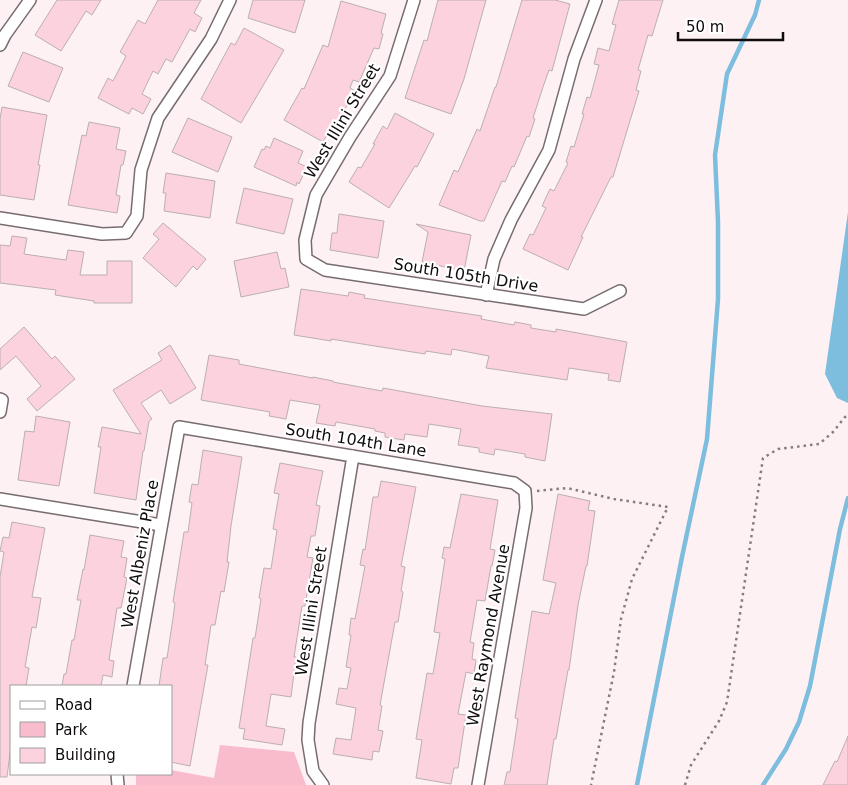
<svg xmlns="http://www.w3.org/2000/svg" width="848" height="785" font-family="'DejaVu Sans',sans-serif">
<rect width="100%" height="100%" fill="#fef1f4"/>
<path fill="#f8bccd" d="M220,745L294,752L306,785H136V774H171V770L214,778Z"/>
<path fill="#7dbdde" d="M848,212V403L837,398L825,374Z"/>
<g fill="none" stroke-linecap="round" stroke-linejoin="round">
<path stroke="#7dbdde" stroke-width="4.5" d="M637,785L682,557L707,439L718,299V222L715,155L727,74L755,15L759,0
M763,785L786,749L799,722L810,686L840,529L848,498"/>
</g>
<path fill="#fbd2dd" stroke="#bbafb2" d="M57,0H101L92,15L86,11L61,51L35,35Z
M158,0H201L194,13L202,18L195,32L190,29L172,62L166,59L158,74L153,71L142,94L151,99L143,114L132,108L129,114L98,98L108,78L113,81L126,56L120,52L138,20L145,24Z
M253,0H305L295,33L248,18Z
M438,0H486L464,79L451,114L405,98L424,40L427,41Z
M522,0H555L570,4L552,71L549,70L543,87L533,118L535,119L529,137L527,136L514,167L512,166L505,182L502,181L484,221H480L439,205L454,170L458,172L477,129L480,131L495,87H496Z
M619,0H663L652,36L648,35L638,70L641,71L636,90L639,91L613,177H611L581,237H583L568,270L523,249L530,234L533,235L546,208L542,206L550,189L554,191L568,163L566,162L571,146L574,147L584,114H582L587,97L590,98L599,65L594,64L598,48L609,51L616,25L612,24Z
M341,1L386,14L381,33L383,34L379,49L374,48L359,82L353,80L350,88L355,91L334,129L331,127L323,142L284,120L302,88L304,89L323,45L328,47Z
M244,28L284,50L241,123L201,99L231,43L235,45Z
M23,52L63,68L49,102L8,86Z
M2,107L47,115L38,165H40L34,200L0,195V119Z
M395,113L434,134L417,167L415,166L389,208L349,182L358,167L361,168L375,144H373L383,126L387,129Z
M188,118L232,137L218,172L172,152Z
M89,122L120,128L116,149L126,151L123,165H121L116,195L120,196L117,213L68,205L82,135L86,136Z
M274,138L303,151L298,163L307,167L299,184L297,182L296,186L254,167L262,149L264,150L266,146L270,148Z
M166,173L215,181L210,218L164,211L166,193H163Z
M244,188L293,199L284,234L236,223Z
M339,214L384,221L378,258L330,250L332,233H337Z
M163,223L206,259L197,270L193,266L176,287L143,258L159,239L153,234Z
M416,224L471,235L464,271L422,262L428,232Z
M12,236L27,238L24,254L66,260L68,250L84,252L80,275H107V261H132V303H94V301L55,295L56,290L0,283V245L10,246Z
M277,252L281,269L285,268L289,287L241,297L234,261Z
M301,289L348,296L349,292L365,295L364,298L482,316L481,319L514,325L515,322L531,325V328L556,332V329L627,342L620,382L608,380L609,374L569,368L567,380L486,368L489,356L452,349L451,355L426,351L425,354L331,339V341L294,335Z
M24,327L52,359L55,356L75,379L37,411L27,399L41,386L16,356L0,370V349Z
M170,345L196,388L170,404L161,390L141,403L152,419L149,421L144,451H143L136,500L94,493L101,447H98L102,427L141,434L113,390L162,360L158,353Z
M209,355L239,360V364L313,378V377L333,381V382L382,391L383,388L482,406L552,414L545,461L525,457V454L495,449L494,455L479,452V448L458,445L461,429L429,424L427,437L405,434L404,440L385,437V433L375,431V429L336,422L335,426L316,423L320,405L290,400L286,419L269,416L270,412L201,400Z
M36,416L70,422L59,486L18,480L25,431L34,432Z
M203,450L242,457L231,526L227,562H229L224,592L221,591L215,625H211L205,665H208L190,766L171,762V686H159L163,658H167L173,618L175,603L173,602L184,532H188L192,503L189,502L192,484L198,485Z
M280,463L323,471L316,505L320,506L315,536H311L307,557L313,558L305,606H302L294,657H296L291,697L271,694L266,726L285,729L282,745L243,739L245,729L239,728L253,638H255L261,599L259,598L264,568L271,569L277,530L273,529L279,494L274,493Z
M381,481L416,487L401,566L405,567L401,591L403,592L398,622H395L380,705L382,706L378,730L383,731L379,752L373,751L372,760L333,754L336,738L351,740L356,708L336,704L339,688L347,689L351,668L346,667L351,635H349L351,618L355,619L365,566L360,565L363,549L365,550L373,497H378Z
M461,494L498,500L490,549L495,550L492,566H491L485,601L477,600L470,642L474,643L472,659L476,660L474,674L466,672L458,714L466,715L458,768H454L451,784L416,778L422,740L416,739L427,673L433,674L440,633L434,632L445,559L442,558L444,547L450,548Z
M558,494L590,501L588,510L595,511L587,566H586L578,605L569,670H568L556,739H554L547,785H504L507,772H510L518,719L515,718L532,611L549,614L556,583L543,580Z
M12,522L45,528L32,597L41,598L36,628L32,627L25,667L29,668L26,686H11V746L7,777H0V577L4,552L0,551L3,537L9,538Z
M90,535L124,541L121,557L127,558L124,577L127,578L121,608H117L109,660L114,661L112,677L103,675L101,686H62L64,674H66L72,640H74L81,600H77L83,569L84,570Z
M848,736V785H823L835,761L837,762Z"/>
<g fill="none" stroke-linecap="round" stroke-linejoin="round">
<defs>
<path id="minor" d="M414,0L390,76L350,137L316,195L305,240L306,259L325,270L584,309L620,291
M0,45L5,35L30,0
M0,218L102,234L126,233L137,216L141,170L158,118L211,39L230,0
M486,295L494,259L511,220L549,150L574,59L596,0
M0,399L2,400L0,412
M0,499L161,525
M133,686L179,427L514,483L525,491L526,508L478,785
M117,774L118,785
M323,785L313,771L308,740L309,723L353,456"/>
</defs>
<use href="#minor" stroke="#776c6f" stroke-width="14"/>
<path stroke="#867d7f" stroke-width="2.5" stroke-dasharray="2.5 4" stroke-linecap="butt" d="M537,491L567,488L614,499L668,507L632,579L621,619L614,672L591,785
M685,785L691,765L719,721L727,702L763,458L778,449L819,444L833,432L845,417L848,416"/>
<use href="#minor" stroke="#fff" stroke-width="11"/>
</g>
<g text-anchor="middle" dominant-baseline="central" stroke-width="4.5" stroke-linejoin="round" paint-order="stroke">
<g font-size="16" fill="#100c0d" stroke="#fff">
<text transform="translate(342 121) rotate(-59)">West Illini Street</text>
<text transform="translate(466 275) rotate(9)">South 105th Drive</text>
<text transform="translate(356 440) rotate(9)">South 104th Lane</text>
<text transform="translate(140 554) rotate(-80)">West Albeniz Place</text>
<text transform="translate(311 611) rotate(-81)">West Illini Street</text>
<text transform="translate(488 635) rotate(-80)">West Raymond Avenue</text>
</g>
</g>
<rect x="10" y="685" width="162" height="90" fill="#ffffff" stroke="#9f9e9e"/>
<rect x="20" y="701" width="25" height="8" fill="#ffffff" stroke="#9f9e9e"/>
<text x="55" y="710" font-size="15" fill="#100c0d">Road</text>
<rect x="20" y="722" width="25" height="15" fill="#f8bccd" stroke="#9f9e9e"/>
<text x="55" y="735" font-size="15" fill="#100c0d">Park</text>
<rect x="20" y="748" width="25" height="15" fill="#fbd2dd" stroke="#9f9e9e"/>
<text x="55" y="760" font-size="15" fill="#100c0d">Building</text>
<path d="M678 32v8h105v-8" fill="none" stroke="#100c0d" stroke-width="2.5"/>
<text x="686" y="32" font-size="15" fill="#100c0d" stroke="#ffffff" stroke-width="4" paint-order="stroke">50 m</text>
</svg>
